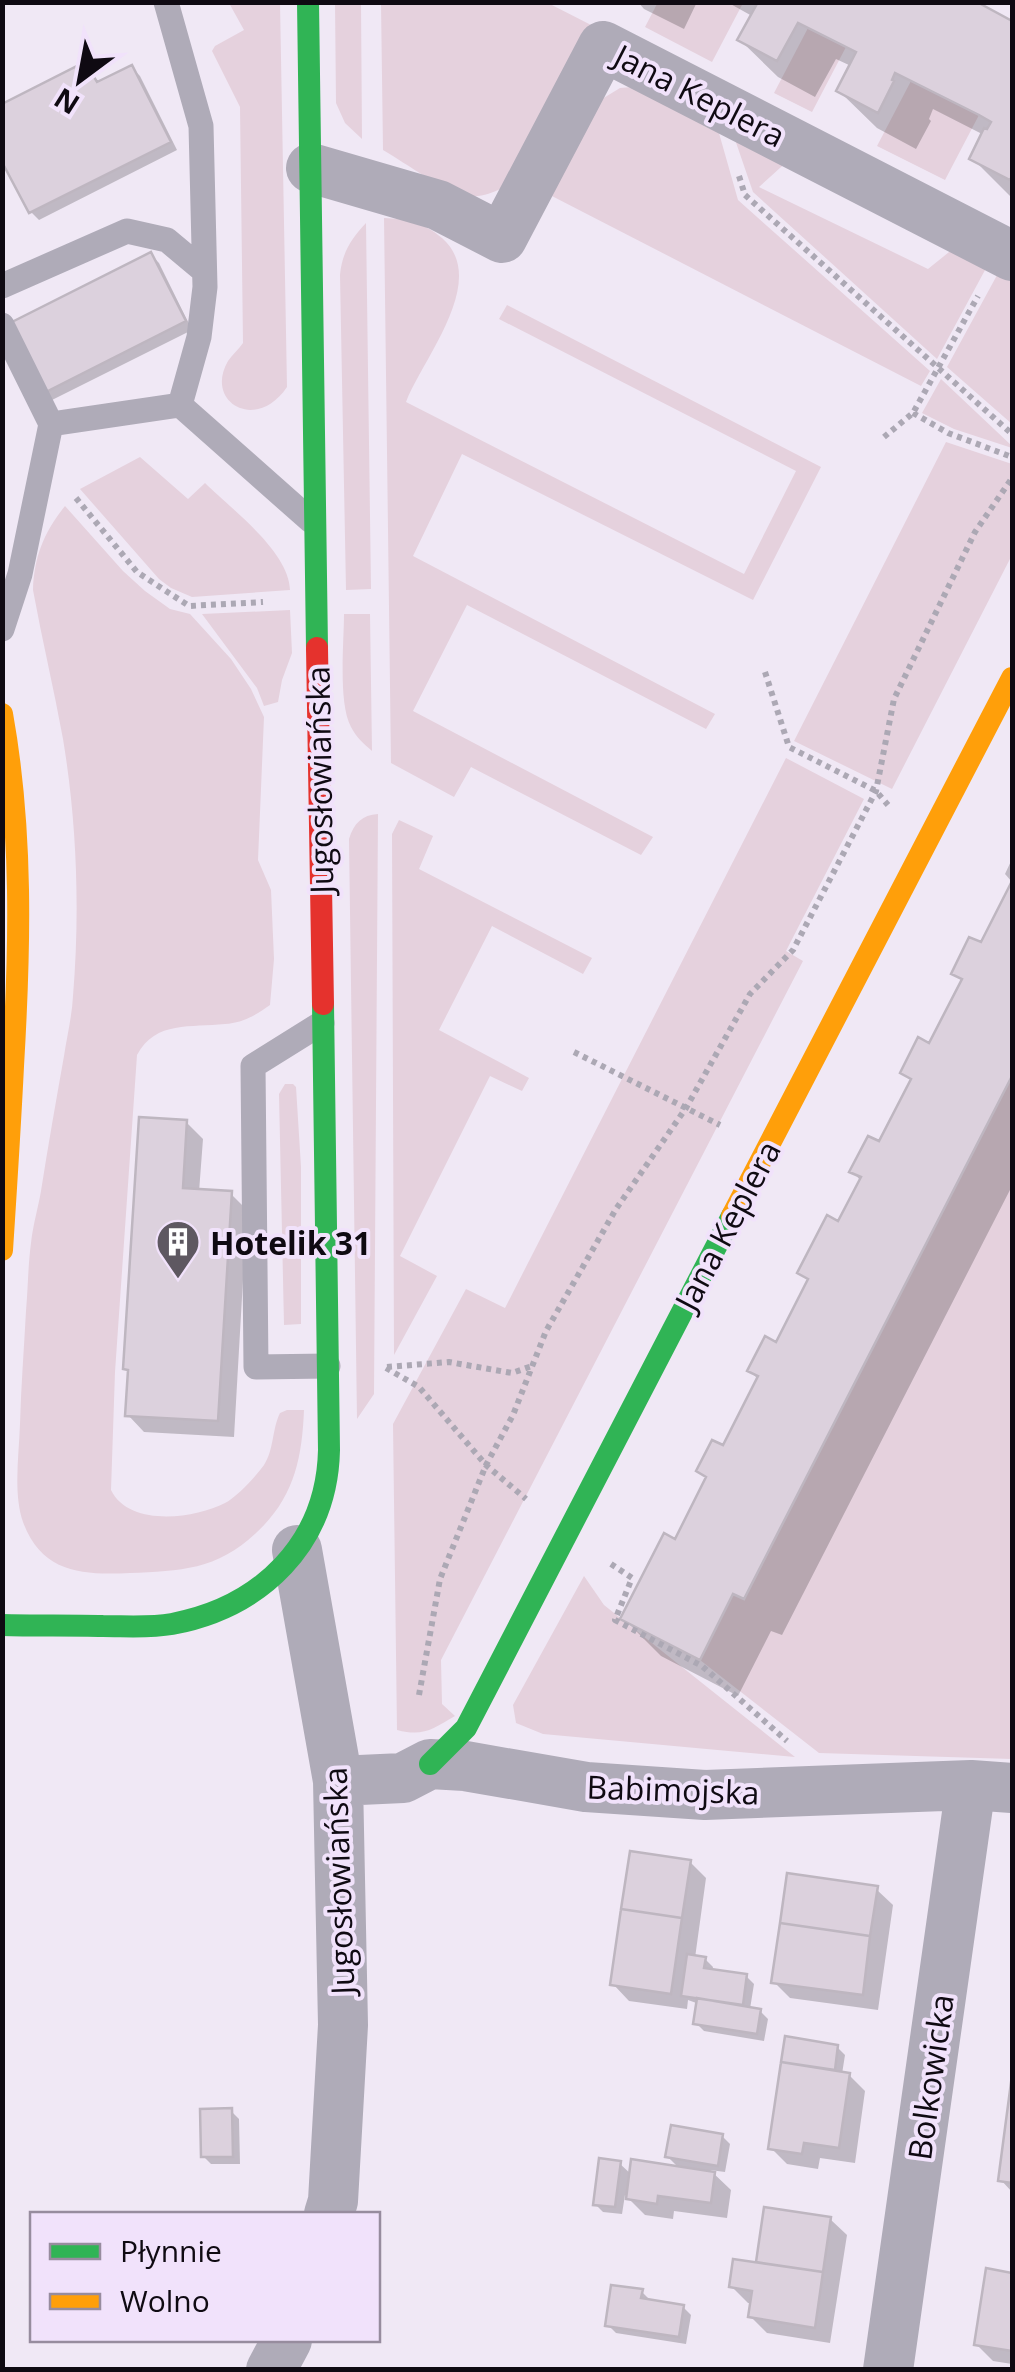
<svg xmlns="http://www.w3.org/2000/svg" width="1015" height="2372" font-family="'Open Sans',sans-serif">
<rect width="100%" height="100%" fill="#f0e8f5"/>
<path fill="#e5d1dd" d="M658,2H742L743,3L712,62L645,27Z
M229,3H280L287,387C256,433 204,402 228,361C232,355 239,349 243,343L240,107L212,51L215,46L244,30Z
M335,3H361L362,139L345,123L336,103Z
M381,3H548L593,26L502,188C492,193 482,197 471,196C443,191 407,164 383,150Z
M808,28L846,47L812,112L774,93Z
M911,81L979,115L945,180L877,146Z
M645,86L715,119L738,200L930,371L921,386L548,194L602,99L620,88Z
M730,125L791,158L759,187L928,269L959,244L991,259L937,359L753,192Z
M384,218C407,219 423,222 442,238C490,280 423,358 406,402L744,574L796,471L499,319L507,305L821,467L753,600L462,454L413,556L715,714L706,729L467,605L413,711L653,837L641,855L471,767L454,797L391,763Z
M366,223L371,589L346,590L340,275C342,253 351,239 366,223Z
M1002,266L1012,272V424L947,367Z
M941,379L1012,446V448L954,429L922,413Z
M946,442L1012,464V555L892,789L794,741Z
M140,457L188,499L205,483C231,509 289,551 290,590L192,597L171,588L159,579L80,489Z
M65,506L123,571L145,591L170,609L190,614L231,659L251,689L264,717L258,860L271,890L274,959L270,1005C256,1015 243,1023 225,1024C191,1028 156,1020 137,1055L115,1372L111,1490C129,1527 194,1519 225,1503C236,1498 257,1475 264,1465C274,1450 272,1429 280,1413L287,1410H304C302,1459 294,1498 256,1533C217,1570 180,1571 130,1573C84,1575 42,1574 23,1522C13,1493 19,1455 20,1424C21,1386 24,1349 26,1311C28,1288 28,1265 31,1243C33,1225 38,1208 41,1191C48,1146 56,1101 64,1056C67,1036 72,1016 73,996C80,911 77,823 63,739C54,689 42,640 33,590C34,557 44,532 65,506Z
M290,610L292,653L282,680L278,702L264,706L257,688L202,614Z
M344,614H370L372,751C364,744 356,737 351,727C338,703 344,643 344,614Z
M786,758L864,799L786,951L803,961L441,1660L442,1704L455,1716C432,1729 424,1737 397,1730L393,1424L466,1289L505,1308Z
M378,814L374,1394L357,1419L349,839C354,823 362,815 378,814Z
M399,820L433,836L419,869L592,958L583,974L492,926L439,1030L529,1078L522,1091L490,1076L400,1256L437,1276L394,1355L392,834Z
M1012,1076V1759L819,1753L700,1660L733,1594L744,1598Z
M285,1084H293L296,1087L301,1167V1324L284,1325L279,1094Z
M584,1576L604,1605L795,1757L543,1734L516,1723L513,1705Z"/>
<path fill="#0003" d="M638,2H697L684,29L644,9Z
M727,2H972L1012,24V198L972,158L984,135L933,109L929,119L931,121L916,149L877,128L839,91L851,66L836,59L815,97L778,77L740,40L752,16Z
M85,65L99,84L132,68L140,76L177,150L39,220L31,212Z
M151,255L159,263L192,330L42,405L34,397Z
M1012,859V882L1005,874Z
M1012,886V1186L782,1635L771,1631L738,1696L661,1656L623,1618L676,1542L708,1479L699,1470L724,1449L759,1380L750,1371L777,1345L809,1282L800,1273L839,1224L861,1181L852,1171L880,1144L912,1082L903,1073L930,1046L963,982L954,973L982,946Z
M186,1122L203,1139L199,1192L231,1194L247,1210L234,1437L144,1432L128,1415L130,1373L126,1368Z
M690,1862L706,1878L695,1958L705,1959L713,1967L712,1972L746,1976L754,1984L750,2009L760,2011L768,2019L764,2041L704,2031L696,2023L699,2004L688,2000L687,2009L629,2001L613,1984Z
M876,1889L893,1905L878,2010L790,1998L774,1982Z
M787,2039L837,2047L845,2055L842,2074L849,2075L865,2091L855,2163L820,2158L818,2169L787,2164L771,2148Z
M1012,2093V2192L1001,2180Z
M231,2111L239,2119L240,2164H211L203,2156Z
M722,2136L730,2144L725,2172L710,2170L731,2190L727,2218L674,2211L673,2219L645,2215L625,2195L622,2214L603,2212L595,2204L619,2163L632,2175L680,2169L668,2157Z
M766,2210L830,2219L847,2235L830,2343L767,2333L750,2316L752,2303H748L732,2287L758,2265Z
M988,2271L1012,2275V2364L993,2361L976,2344Z
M641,2291L649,2299V2302L683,2307L691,2315L686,2344L616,2333L608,2325Z"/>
<path fill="#dcd1dd" stroke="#beb6c0" stroke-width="2.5" d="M758,2H977L1012,21V176L1010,180L969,159L984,128L987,129L991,122L979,115L895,73L892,80L894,81L878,113L836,91L856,52L798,23L777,61L737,40Z
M85,62L97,82L132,65L171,142L29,213L2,162V104Z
M151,252L186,321L32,399L2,327Z
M1012,881V1076L744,1599L733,1594L700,1660L620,1619L664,1533L675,1539L706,1477L696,1471L712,1440L723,1445L758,1376L747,1371L765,1336L776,1342L808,1279L797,1273L827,1215L838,1221L861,1177L849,1172L868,1136L879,1141L911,1079L900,1073L918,1037L929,1043L962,979L951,974L969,937L981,942Z
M139,1117L187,1120L183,1188L232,1191L218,1421L125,1416L128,1370L123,1369Z
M630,1851L691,1860L682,1918L621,1909Z
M787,1873L878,1886L870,1936L780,1923Z
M621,1909L682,1918L671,1994L610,1985Z
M780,1923L870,1936L863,1995L771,1983Z
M687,1954L706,1957L704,1968L747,1974L743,2005L681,1996Z
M697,1998L761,2009L757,2034L693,2024Z
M785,2036L838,2045L835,2070L781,2062Z
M781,2062L850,2073L839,2148L804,2143L802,2154L768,2149Z
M1012,2075V2183L998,2181Z
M232,2108L233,2157H201L200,2109Z
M671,2125L723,2134L718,2166L665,2157Z
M599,2158L621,2161L615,2207L593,2205Z
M631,2159L715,2172L711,2203L658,2196L657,2204L626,2199Z
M764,2207L831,2217L823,2272L756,2262Z
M733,2259L823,2272L815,2328L748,2317L752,2291L729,2287Z
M986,2268L1012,2273V2351L974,2345Z
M611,2285L643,2289L641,2298L684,2305L679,2337L605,2326Z"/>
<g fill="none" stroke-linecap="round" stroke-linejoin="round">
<path stroke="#aca8b4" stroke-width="6" stroke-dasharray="5 5" stroke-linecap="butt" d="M739,176L745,195L1012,434
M913,413L948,433L1012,457
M884,437L913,413L978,296
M76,498L137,572L189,606L263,602
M765,672L789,747L876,791L888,805
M574,1052L720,1125
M387,1367L449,1362L512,1373L532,1366
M386,1368L419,1387L486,1465L526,1499
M611,1564L632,1578L615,1620L702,1666L787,1741
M419,1695L440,1579L486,1465L513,1415L546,1331L616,1209L686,1108L750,994L793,950L876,791L894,699L975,532L1012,478"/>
<path stroke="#afabb8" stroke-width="25" d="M166,2L201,126L205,287L199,337L180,405
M2,286L127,231L167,240L204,271
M2,325L51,424L20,574L2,629
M180,405L311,521
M51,424L180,405
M322,1023L253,1066L256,1367L328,1366"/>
<path stroke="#afabb8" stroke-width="50" d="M311,168L438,205L502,238L603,46L1012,256
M297,1550L338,1781L343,2025L333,2201L329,2214
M338,1781L403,1778L430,1764L465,1766L586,1787L705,1795L971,1785L1012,1788
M271,2370L287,2340
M888,2370L971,1785"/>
<path stroke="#30b455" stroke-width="22" d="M308,2L317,648
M2,1625C36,1626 69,1625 103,1626C126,1626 149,1628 172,1624C262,1607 327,1543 329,1450L323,1004
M430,1764L466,1728L732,1216"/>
<path stroke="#ff9f0a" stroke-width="22" d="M2,714C23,831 20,948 13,1066C10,1127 6,1189 2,1250
M732,1216L1012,678"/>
<path stroke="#e5322d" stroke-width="22" d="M317,648L323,1004"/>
</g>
<defs>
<symbol id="building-pin" viewBox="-11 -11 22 30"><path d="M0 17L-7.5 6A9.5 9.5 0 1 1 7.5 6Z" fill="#5e5861" stroke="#f1e2fb"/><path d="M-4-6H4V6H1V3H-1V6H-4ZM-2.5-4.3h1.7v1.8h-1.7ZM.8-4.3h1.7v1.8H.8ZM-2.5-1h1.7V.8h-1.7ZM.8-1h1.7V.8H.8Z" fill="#fff"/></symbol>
</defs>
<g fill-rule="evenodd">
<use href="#building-pin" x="153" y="1217" width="50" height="68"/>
</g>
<g text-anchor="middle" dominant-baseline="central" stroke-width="8" stroke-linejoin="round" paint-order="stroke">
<g font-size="32" fill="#0f0a12" stroke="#f1e2fb">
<text transform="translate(700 95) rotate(27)">Jana Keplera</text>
<text transform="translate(319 780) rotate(-91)">Jugosłowiańska</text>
<text transform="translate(727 1225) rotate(-62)">Jana Keplera</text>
<text transform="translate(673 1789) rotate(2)">Babimojska</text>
<text transform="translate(338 1881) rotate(-92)">Jugosłowiańska</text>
<text transform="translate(930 2077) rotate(-82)">Bolkowicka</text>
</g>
<g font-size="32" font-weight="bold" fill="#0f0a12" stroke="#f1e2fb" text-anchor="start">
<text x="210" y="1242">Hotelik 31</text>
</g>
</g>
<rect width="1015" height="2372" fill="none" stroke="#0f0a12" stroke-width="10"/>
<rect x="30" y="2212" width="350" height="130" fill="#f1e2fb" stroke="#978c9e" stroke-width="2.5"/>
<rect x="50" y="2244" width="50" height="15" fill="#30b455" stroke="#978c9e" stroke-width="2.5"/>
<text x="120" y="2262" font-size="30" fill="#0f0a12">Płynnie</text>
<rect x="50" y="2294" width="50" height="15" fill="#ff9f0a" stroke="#978c9e" stroke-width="2.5"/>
<text x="120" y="2312" font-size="30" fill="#0f0a12">Wolno</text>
<g transform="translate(80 80) rotate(212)" stroke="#f1e2fb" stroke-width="8" paint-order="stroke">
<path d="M0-8L18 38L0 25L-18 38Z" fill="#0f0a12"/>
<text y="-15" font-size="28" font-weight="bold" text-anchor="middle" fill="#0f0a12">N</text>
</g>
</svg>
